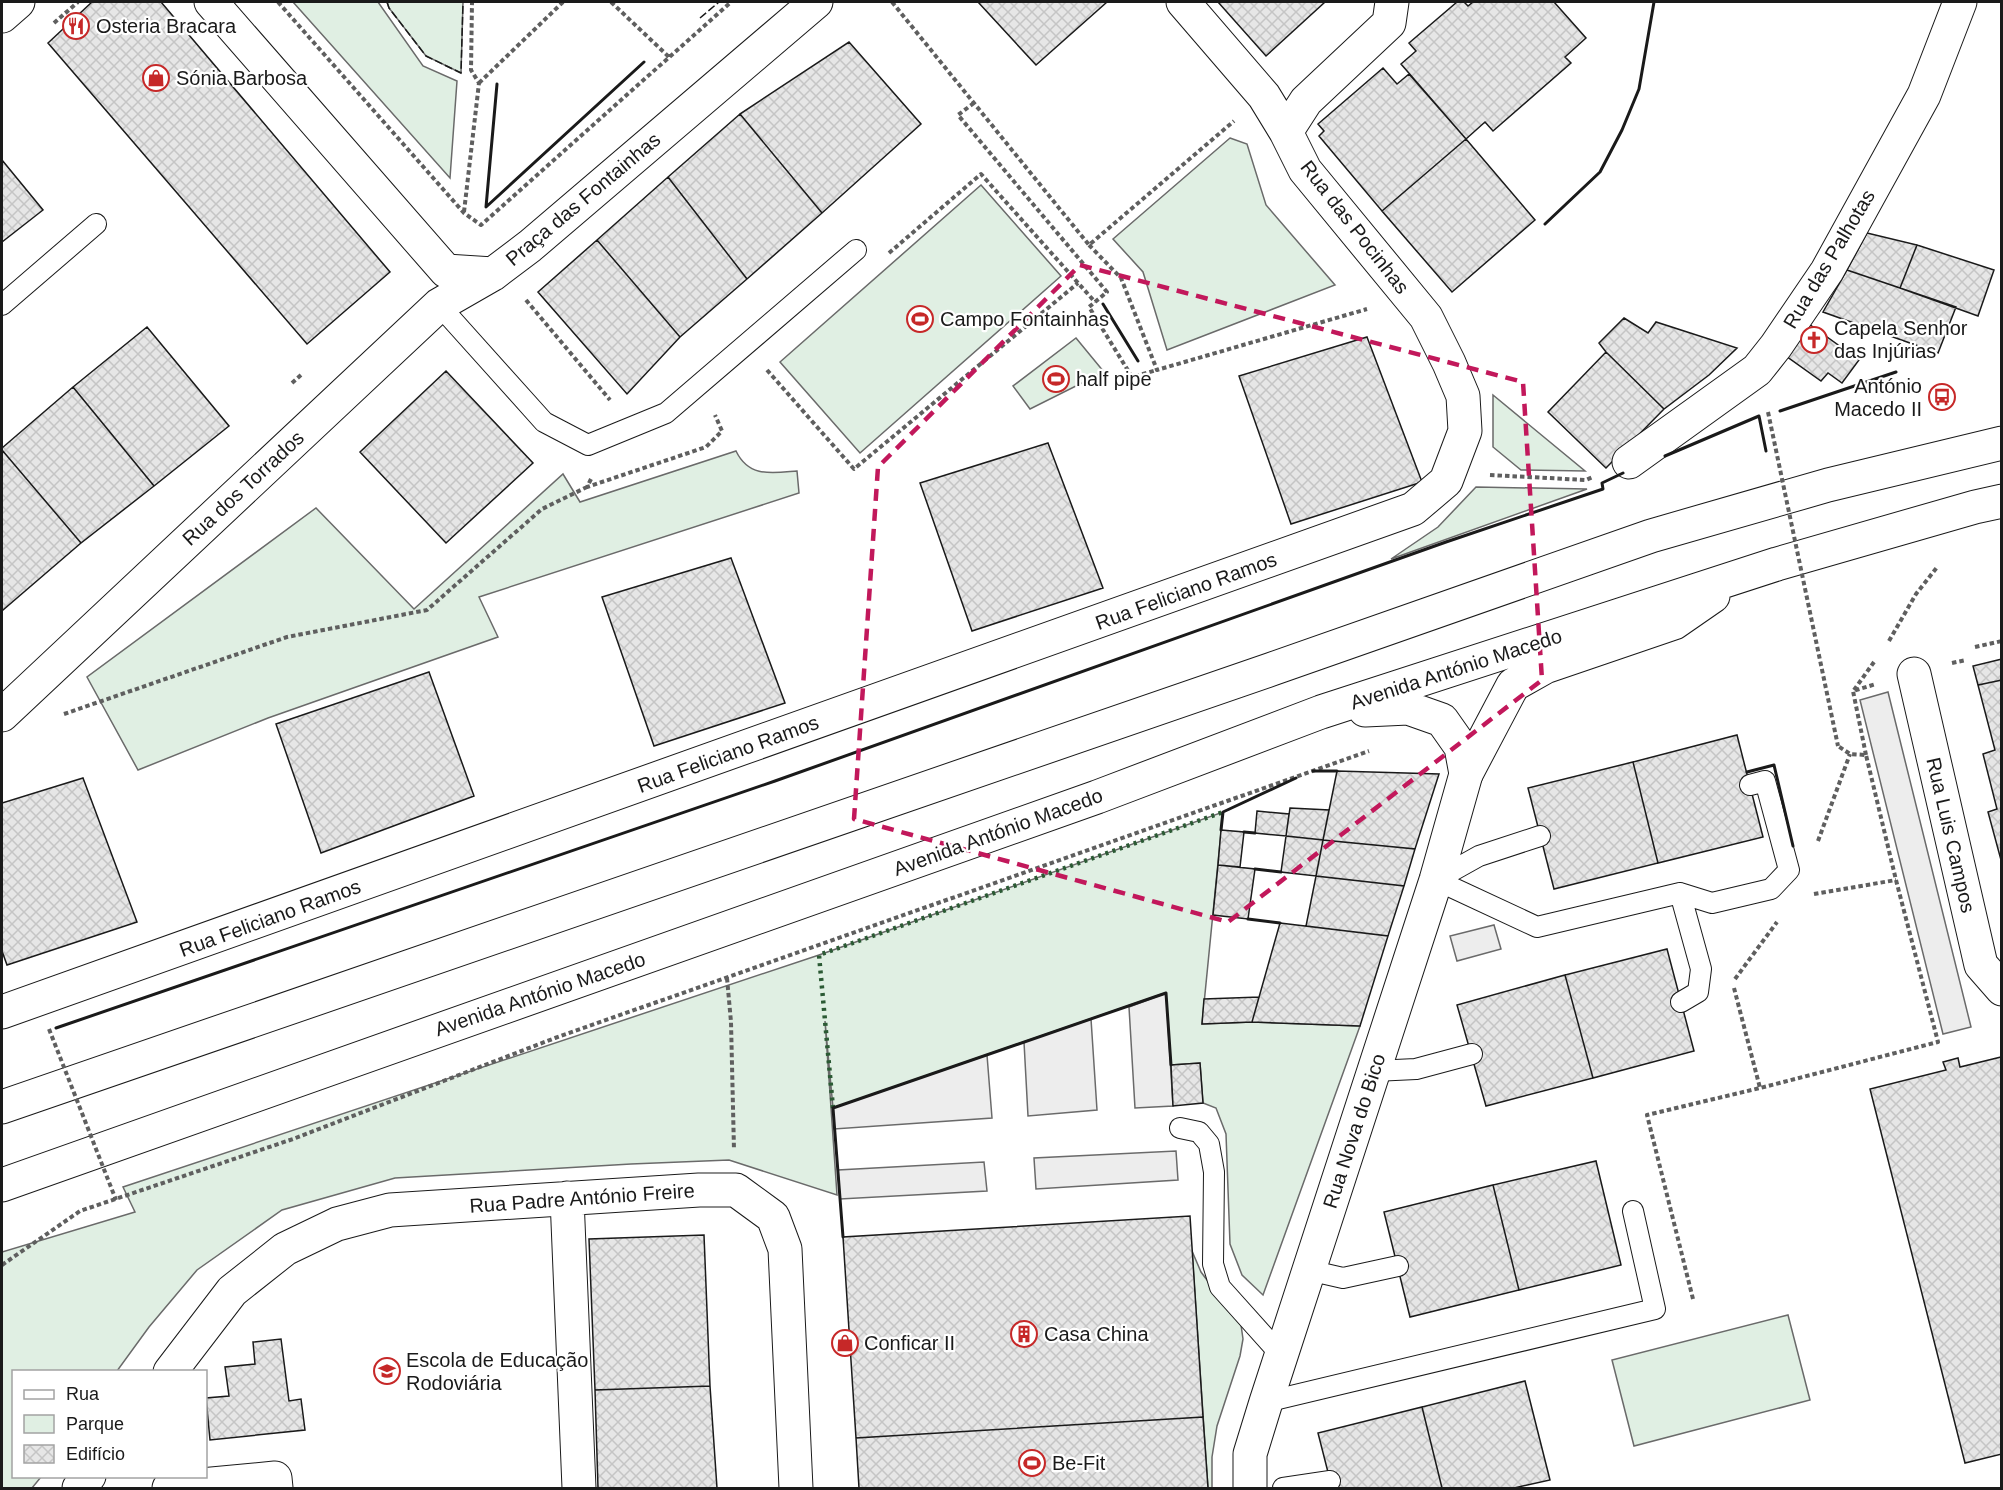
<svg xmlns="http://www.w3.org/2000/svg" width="2003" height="1490" font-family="Arial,sans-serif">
<defs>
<pattern id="building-cross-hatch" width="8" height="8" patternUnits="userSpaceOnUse" patternTransform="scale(1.5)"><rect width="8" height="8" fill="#e6e6e6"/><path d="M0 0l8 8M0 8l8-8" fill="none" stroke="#c5c5c5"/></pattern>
</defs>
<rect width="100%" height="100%" fill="#fff"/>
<path fill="#e0efe3" stroke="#6a6a6a" stroke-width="1.5" d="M293,2H378L423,66L457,81L450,178Z
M387,2H463L461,73L426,56L389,8Z
M1230,138L1247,144L1266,205L1335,285L1167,350L1143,272L1113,239Z
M981,185L1061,276L860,453L780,362Z
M1076,338L1104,372L1030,409L1013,386Z
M1493,395L1585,471L1521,470L1493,447Z
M736,451C749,478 772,473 797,471L799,493L479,597L498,637L268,718L138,770L87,677L316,508L414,609L563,474L580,502Z
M1476,487L1587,489L1391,559L1438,527Z
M1223,812L1202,1024L1252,1022L1360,1026L1263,1295L1242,1275L1230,1244L1226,1134L1216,1108L1203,1103L1200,1063L1171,1065L1165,993L833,1108L825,1021L837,1195L729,1160L631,1164L395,1178L282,1210L197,1270L149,1327L117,1371L14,1372V1476L41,1477L32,1488H2V1252L135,1212L123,1187L819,955Z
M1192,1251L1201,1272L1241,1325L1243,1339L1240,1356L1217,1426L1212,1457V1488H1208Z
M1788,1315L1810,1400L1634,1446L1612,1360Z"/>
<path fill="#ededed" stroke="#6a6a6a" stroke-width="1.5" d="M1888,692L1971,1027L1943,1034L1860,700Z
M1494,925L1501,949L1457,961L1450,936Z
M1166,993L1173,1106L1135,1108L1129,1007Z
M1091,1019L1097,1110L1028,1116L1024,1042Z
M987,1055L992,1118L834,1129L833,1108Z
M1176,1151L1178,1180L1036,1189L1034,1158Z
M984,1162L987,1191L840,1199L838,1170Z"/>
<path fill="url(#building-cross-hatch)" stroke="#1a1a1a" stroke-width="1.5" d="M92,2H161L390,272L307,344L48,43Z
M978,2H1107L1036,65Z
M1218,2H1325L1266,56Z
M1457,2H1464L1468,6L1473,2H1554L1586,38L1565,57L1571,63L1493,131L1485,122L1466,139L1401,64L1416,51L1409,43Z
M849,42L921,124L822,213L740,114Z
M1383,68L1397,84L1409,74L1466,139L1382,211L1319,136L1324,131L1318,124Z
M740,114L822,213L747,279L668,177Z
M1466,139L1535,220L1452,292L1382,211Z
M2,160L43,210L2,242Z
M668,177L747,279L680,337L597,240Z
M1867,233L1917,245L1900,288L1847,270Z
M597,240L680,337L627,394L538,292Z
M1917,245L1994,270L1978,316L1900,288Z
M1847,270L1956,307L1938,353L1823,312Z
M1624,318L1648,333L1656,322L1737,348L1709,375L1664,409L1606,352L1599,343Z
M1809,324L1859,360L1842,383L1828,373L1821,381L1786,356Z
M147,327L229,426L154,486L73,387Z
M1367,337L1422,482L1291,524L1239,376Z
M1606,352L1664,409L1606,468L1548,412Z
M446,371L533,463L446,543L360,452Z
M73,387L154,486L81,543L2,450V448Z
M1048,443L1103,588L972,631L920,483Z
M2,450L81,543L3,610L2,609Z
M731,558L785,703L654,746L602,597Z
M2002,659V680L1978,685L1973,666Z
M429,672L474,796L321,853L276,724Z
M2002,680V860H2001L1988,812L1997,809L1983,754L1995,750L1978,685Z
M1737,735L1763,837L1658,863L1633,762Z
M1633,762L1658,863L1554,889L1528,788Z
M1337,771L1439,774L1415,849L1323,840Z
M83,778L137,922L7,965L2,951V803Z
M1290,808L1329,810L1323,840L1286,836Z
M1257,811L1289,814L1286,836L1255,833Z
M1221,830L1244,832L1240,867L1218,865Z
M1286,836L1323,840L1316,876L1281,872Z
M1323,840L1415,849L1404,886L1316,876Z
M1218,865L1255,869L1248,919L1213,915Z
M1316,876L1404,886L1388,936L1306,926Z
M1280,923L1388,936L1360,1026L1252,1022Z
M1667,949L1694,1051L1593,1078L1565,975Z
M1565,975L1593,1078L1486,1106L1457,1005Z
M1259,997L1252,1022L1202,1024L1204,999Z
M2001,1057L2002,1454L1965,1463L1870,1089L1946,1070L1943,1062L1958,1058L1960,1067Z
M1200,1063L1203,1103L1173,1106L1171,1065Z
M1596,1161L1621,1265L1519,1290L1493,1185Z
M1493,1185L1519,1290L1410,1317L1384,1212Z
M1190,1216L1203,1417L856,1438L843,1237Z
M704,1235L710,1386L595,1390L589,1239Z
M281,1339L289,1401L301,1399L305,1430L210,1440L206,1398L229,1396L225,1367L255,1364L253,1342Z
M1525,1381L1550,1480L1514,1488H1442L1422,1407Z
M710,1386L717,1488H598L595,1390Z
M1422,1407L1442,1488H1332L1318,1433Z
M1203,1417L1208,1488H859L856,1438Z"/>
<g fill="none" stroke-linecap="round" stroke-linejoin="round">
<defs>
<path id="service" d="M2,305L96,224
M439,305L544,422L588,445L666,413L856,250
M1436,880L1537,927L1680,893L1712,903L1771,889L1789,870L1765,781L1750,785
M1436,880L1479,856L1540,836
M1680,893L1701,969L1698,992L1681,1002
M1374,1071L1416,1069L1472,1054
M1180,1128L1199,1132L1209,1144L1214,1172L1213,1264L1220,1287L1280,1354
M1308,1270L1343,1278L1398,1266
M1266,1402L1655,1309L1633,1211
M1283,1488L1330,1481"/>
<path id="minor" d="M211,2L446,271L493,274
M2,16L18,2
M1286,132L1306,101L1389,23L1392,2
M1629,462L1757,370L1776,346L1827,271L1924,95L1960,2
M1914,674L1981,965L2002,989
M2,715L439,305L493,274L530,246L816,2
M2,1012L1413,509L1446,481L1465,431L1463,396L1449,363L1426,317L1305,170L1286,132L1264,96L1183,2
M567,1198L579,1488
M170,1372L232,1291L285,1249L337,1224L390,1210L699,1190H736L773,1217L785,1249L796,1488
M79,1488L89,1476
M169,1488L275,1478L276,1488
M1250,1488V1454L1266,1402L1436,880L1466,774"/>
<path id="trunk" d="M1365,710L1408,708L1442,720L1461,747L1466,774
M1466,774L1513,685L1545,667L1674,623L1713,596
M2,1107L1272,669L1651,536L1828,485L2002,443
M2,1185L1097,797L1321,712L1777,564L1975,507L2002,501"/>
</defs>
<use href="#service" stroke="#1a1a1a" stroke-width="22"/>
<use href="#minor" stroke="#1a1a1a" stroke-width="35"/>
<use href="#trunk" stroke="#1a1a1a" stroke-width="35"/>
<path stroke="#5f5f5f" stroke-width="4" stroke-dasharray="4.5 3" stroke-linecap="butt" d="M278,2L464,213L481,225L731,2
M611,2L669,57
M892,2L1089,245L1234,121
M54,23L78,2
M479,83L563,2
M974,103L958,115L1107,292L1089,307L1132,377L1157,370
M464,212L479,83L471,70L472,2
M1089,245L1121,278L1157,370L1367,309
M889,253L981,174L1095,302
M526,300L610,400
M767,370L854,469L1078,283
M292,383L301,375
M1490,475L1586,480L1593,477
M591,479L587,487L706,447L722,431L715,415
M1889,641L1916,594L1938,566
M1975,647L2002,641
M1952,663L1966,660
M1854,690L1874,662
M64,714L287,637L427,610L542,509L587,487
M1866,755L1853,691L1876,684
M1818,841L1850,754
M1814,894L1896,880
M727,978L731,1022L734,1150
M1735,979L1777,922
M1734,988L1760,1088
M2,1265L80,1211L293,1139L555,1038L1369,751
M1693,1299L1647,1115L1760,1088L1938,1042L1896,880L1866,755L1850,754L1838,746"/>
<use href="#service" stroke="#fff" stroke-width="20"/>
<use href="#minor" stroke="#fff" stroke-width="33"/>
<use href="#trunk" stroke="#fff" stroke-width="33"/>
<path stroke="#5f5f5f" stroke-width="4" stroke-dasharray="4.5 3" stroke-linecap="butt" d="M1768,412L1838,746
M49,1029L116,1200"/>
<path stroke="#2b5a34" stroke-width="4.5" stroke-dasharray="3 4.5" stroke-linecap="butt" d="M833,1108L819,955L1223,812"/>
<path stroke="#1a1a1a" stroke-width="1.5" stroke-dasharray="8 3" stroke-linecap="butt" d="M387,2L389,8L426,56L461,73L463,2
M700,18L719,2"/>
<path stroke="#1a1a1a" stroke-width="3" d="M497,84L486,207L644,62
M1545,224L1600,172L1622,130L1639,89L1654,2
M1103,304L1138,361
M1780,411L1896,372
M1665,456L1759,416L1766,451
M1313,771H1337
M1747,772L1774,765L1793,846
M1221,830L1223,812L1296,778
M1244,832L1255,833
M1255,869L1281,872
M1248,919L1280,923
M56,1028L775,781L1446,542L1603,489L1602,483L1623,473
M843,1237L833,1108L1166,993L1171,1065"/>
</g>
<path fill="none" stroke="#c2185b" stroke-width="4.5" stroke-dasharray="12 8" stroke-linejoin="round" d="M1080,265L1523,382L1542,680L1228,922L854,819L878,467Z"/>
<defs>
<symbol id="restaurant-ring" viewBox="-11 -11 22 22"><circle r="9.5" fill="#fff" stroke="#c62828" stroke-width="1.5"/><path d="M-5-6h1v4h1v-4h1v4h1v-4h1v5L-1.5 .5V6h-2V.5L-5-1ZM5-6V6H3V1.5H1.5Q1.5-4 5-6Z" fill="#c62828"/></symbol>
<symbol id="shop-ring" viewBox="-11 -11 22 22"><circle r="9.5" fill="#fff" stroke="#c62828" stroke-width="1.5"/><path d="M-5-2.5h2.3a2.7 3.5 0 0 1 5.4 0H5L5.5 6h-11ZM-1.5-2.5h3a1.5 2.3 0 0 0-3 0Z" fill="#c62828"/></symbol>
<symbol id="stadium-ring" viewBox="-11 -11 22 22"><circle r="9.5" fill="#fff" stroke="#c62828" stroke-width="1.5"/><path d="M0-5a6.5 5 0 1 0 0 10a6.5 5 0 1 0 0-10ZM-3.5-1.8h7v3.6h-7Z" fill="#c62828"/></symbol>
<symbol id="church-ring" viewBox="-11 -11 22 22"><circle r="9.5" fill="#fff" stroke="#c62828" stroke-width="1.5"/><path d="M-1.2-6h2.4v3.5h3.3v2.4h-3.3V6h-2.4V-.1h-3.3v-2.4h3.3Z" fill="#c62828"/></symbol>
<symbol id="bus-ring" viewBox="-11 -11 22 22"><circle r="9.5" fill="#fff" stroke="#c62828" stroke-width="1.5"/><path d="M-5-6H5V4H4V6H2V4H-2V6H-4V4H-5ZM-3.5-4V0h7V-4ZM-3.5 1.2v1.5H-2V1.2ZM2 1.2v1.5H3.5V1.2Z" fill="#c62828"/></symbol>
<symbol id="building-ring" viewBox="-11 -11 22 22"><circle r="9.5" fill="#fff" stroke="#c62828" stroke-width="1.5"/><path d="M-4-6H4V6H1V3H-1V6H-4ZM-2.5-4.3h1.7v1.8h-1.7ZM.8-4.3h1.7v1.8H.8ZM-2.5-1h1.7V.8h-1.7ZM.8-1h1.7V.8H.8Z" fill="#c62828"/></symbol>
<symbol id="school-ring" viewBox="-11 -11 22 22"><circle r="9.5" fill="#fff" stroke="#c62828" stroke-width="1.5"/><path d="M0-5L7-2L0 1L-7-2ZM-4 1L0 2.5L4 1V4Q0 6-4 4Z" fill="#c62828"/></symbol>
</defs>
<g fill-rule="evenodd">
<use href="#restaurant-ring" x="61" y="11" width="30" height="30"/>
<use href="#shop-ring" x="141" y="63" width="30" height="30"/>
<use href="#stadium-ring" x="905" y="304" width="30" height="30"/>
<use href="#church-ring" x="1799" y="325" width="30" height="30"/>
<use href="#stadium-ring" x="1041" y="364" width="30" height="30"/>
<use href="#bus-ring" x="1927" y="382" width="30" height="30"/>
<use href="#building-ring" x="1009" y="1319" width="30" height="30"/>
<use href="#shop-ring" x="830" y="1328" width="30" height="30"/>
<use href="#school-ring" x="372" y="1356" width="30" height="30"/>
<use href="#stadium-ring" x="1017" y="1448" width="30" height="30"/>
</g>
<g text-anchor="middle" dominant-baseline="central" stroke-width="4.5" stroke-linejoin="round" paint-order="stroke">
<g font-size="20" fill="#1a1a1a" stroke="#fff" text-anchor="start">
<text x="96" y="26">Osteria Bracara</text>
<text x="176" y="78">Sónia Barbosa</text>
<text x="940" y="319">Campo Fontainhas</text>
<text x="1834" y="328">Capela Senhor<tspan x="1834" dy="23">das Injúrias</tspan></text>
<text x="1076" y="379">half pipe</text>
<text x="1922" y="386" text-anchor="end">António<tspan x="1922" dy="23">Macedo II</tspan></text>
<text x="1044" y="1334">Casa China</text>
<text x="864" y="1343">Conficar II</text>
<text x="406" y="1360">Escola de Educação<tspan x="406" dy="23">Rodoviária</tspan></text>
<text x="1052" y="1463">Be-Fit</text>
</g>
<g font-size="20" fill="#1a1a1a" stroke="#fff">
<text transform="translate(583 199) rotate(-40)">Praça das Fontainhas</text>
<text transform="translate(1355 227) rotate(52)">Rua das Pocinhas</text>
<text transform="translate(1829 259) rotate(-59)">Rua das Palhotas</text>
<text transform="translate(243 488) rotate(-43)">Rua dos Torrados</text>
<text transform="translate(1186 591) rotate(-20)">Rua Feliciano Ramos</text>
<text transform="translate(1456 669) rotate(-18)">Avenida António Macedo</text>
<text transform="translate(728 754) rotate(-20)">Rua Feliciano Ramos</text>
<text transform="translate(998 832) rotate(-20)">Avenida António Macedo</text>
<text transform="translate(1951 835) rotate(77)">Rua Luis Campos</text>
<text transform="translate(270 918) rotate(-20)">Rua Feliciano Ramos</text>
<text transform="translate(540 994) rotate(-19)">Avenida António Macedo</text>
<text transform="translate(1354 1131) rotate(-72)">Rua Nova do Bico</text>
<text transform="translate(582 1198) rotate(-4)">Rua Padre António Freire</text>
</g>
</g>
<rect width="2003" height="1490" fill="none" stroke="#1a1a1a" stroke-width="6"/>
<rect x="12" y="1370" width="195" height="108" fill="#ffffff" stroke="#a3a3a3" stroke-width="1.5"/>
<rect x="24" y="1390" width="30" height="9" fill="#ffffff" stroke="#a3a3a3" stroke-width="1.5"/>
<text x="66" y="1400" font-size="18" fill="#1a1a1a">Rua</text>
<rect x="24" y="1415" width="30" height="18" fill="#e0efe3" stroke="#a3a3a3" stroke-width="1.5"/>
<text x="66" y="1430" font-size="18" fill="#1a1a1a">Parque</text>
<rect x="24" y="1445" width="30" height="18" fill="url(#building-cross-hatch)" stroke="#a3a3a3" stroke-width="1.5"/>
<text x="66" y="1460" font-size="18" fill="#1a1a1a">Edifício</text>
</svg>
